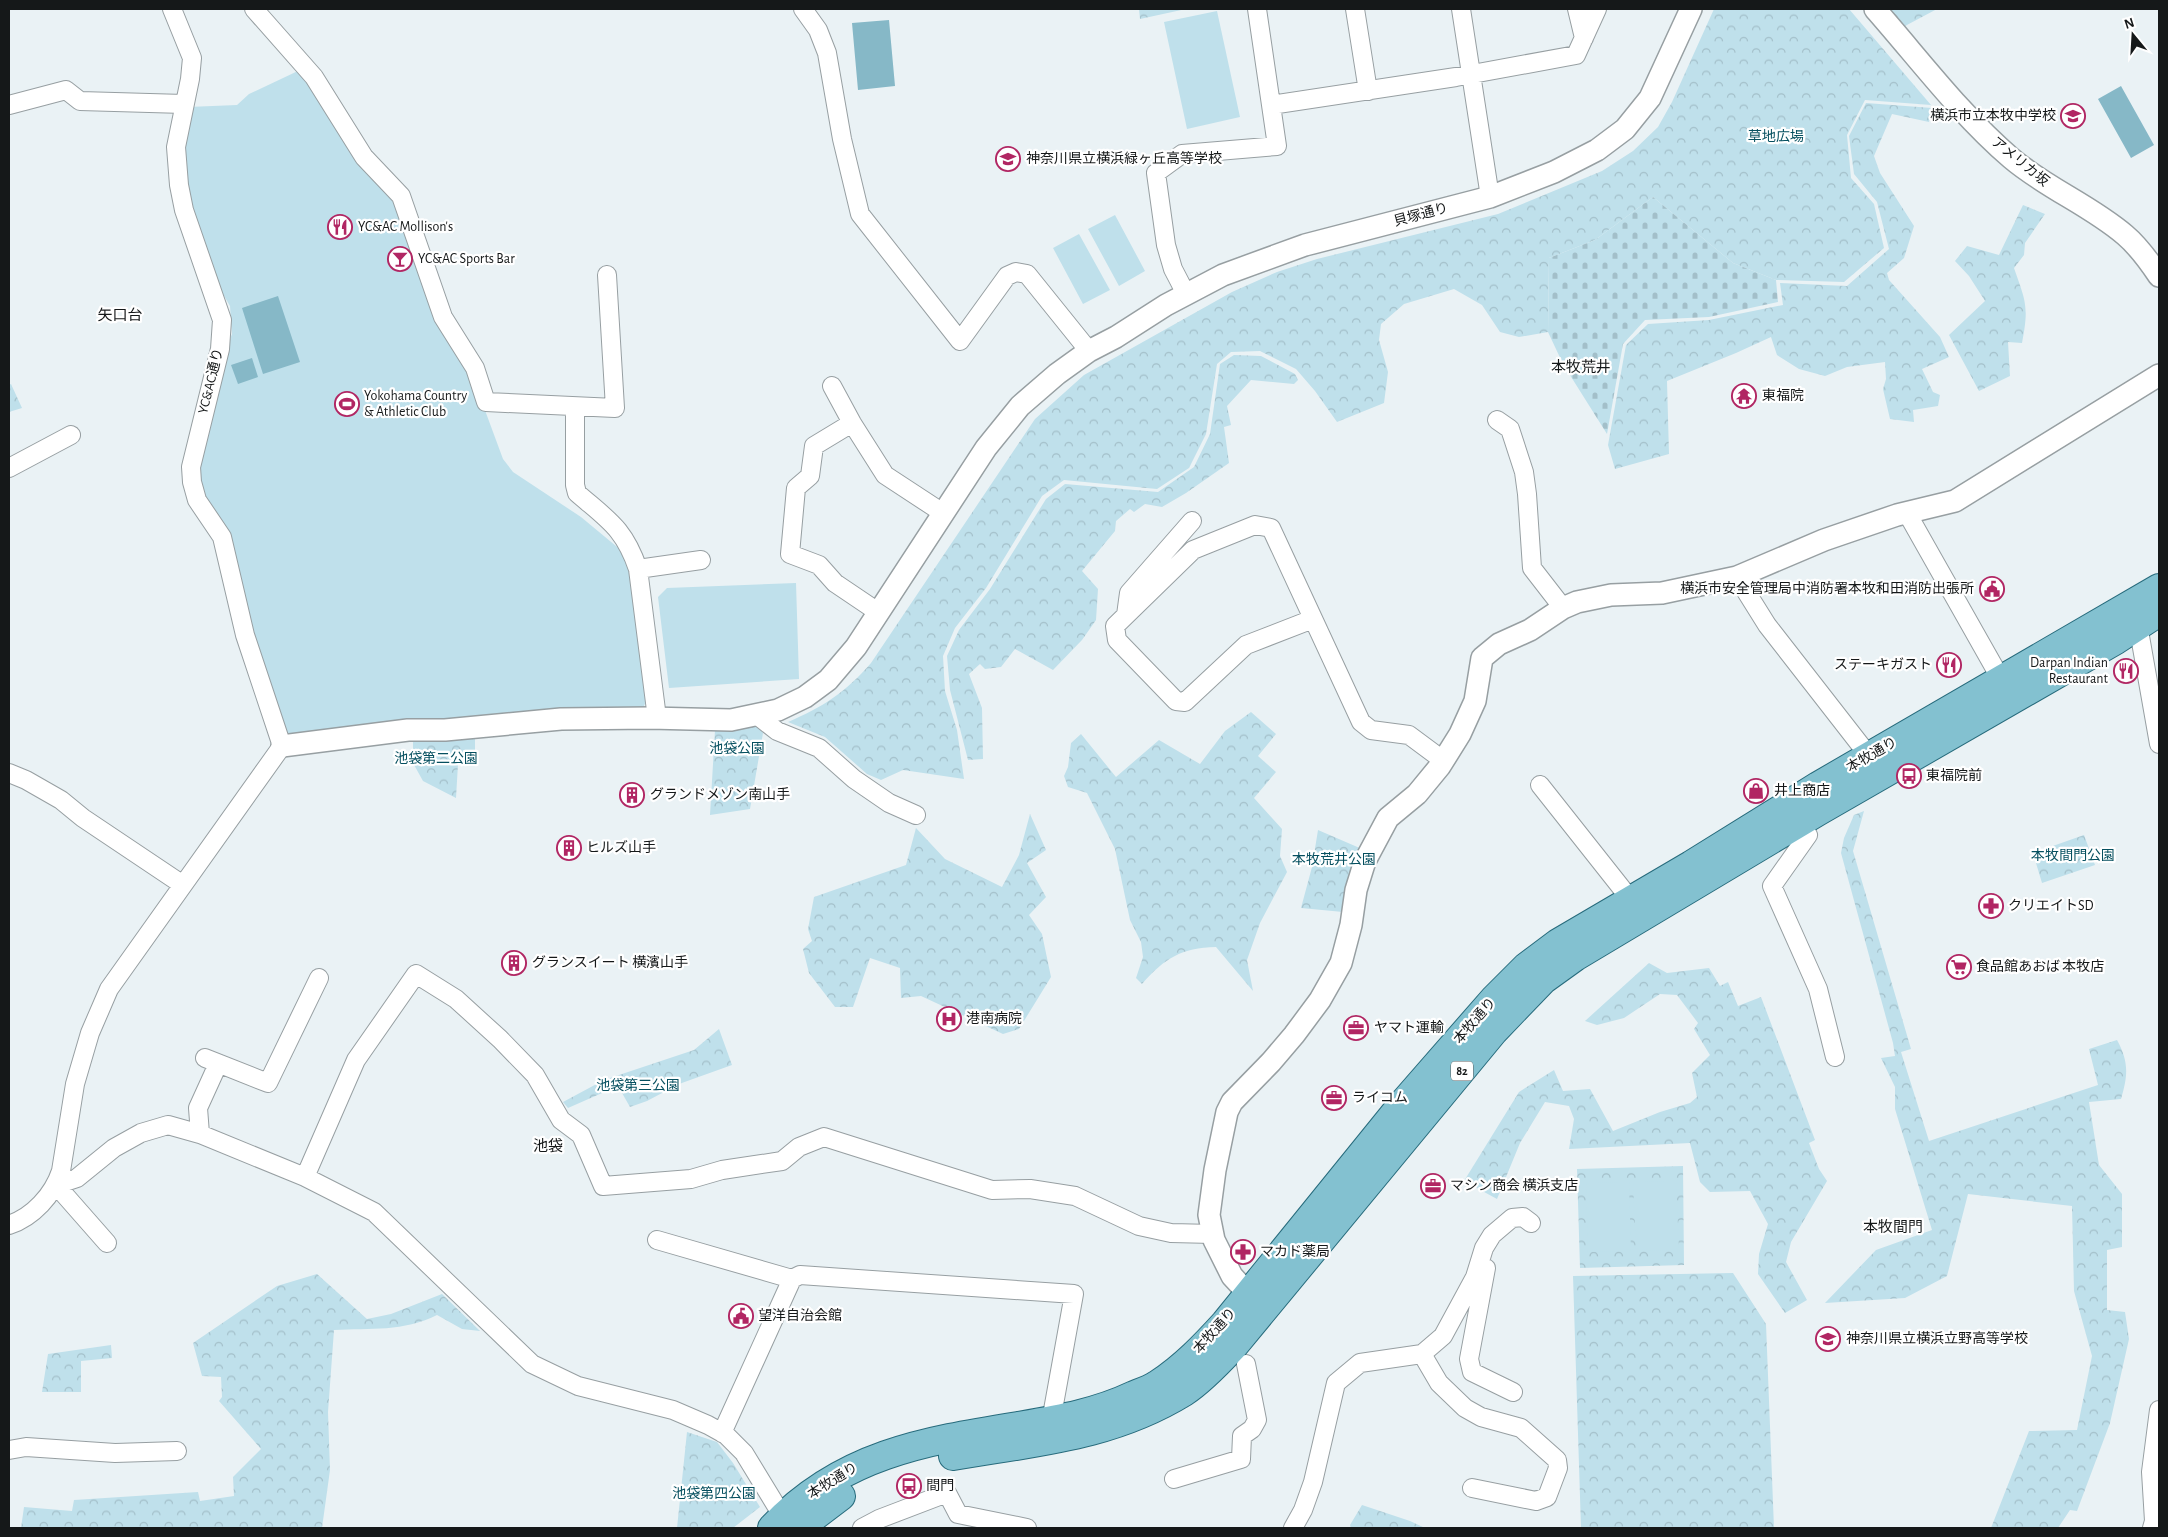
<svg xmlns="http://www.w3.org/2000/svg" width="2168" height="1537" font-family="'Alegreya Sans','Noto Sans JP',sans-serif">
<defs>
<pattern id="forest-crowns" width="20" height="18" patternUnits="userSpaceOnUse" patternTransform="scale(1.25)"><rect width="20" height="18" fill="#bfe0eb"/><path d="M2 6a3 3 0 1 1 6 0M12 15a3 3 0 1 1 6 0" fill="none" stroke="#a3bfc9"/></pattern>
<pattern id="cemetery-stones" width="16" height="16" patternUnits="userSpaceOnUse" patternTransform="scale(1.25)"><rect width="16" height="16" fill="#bfe0eb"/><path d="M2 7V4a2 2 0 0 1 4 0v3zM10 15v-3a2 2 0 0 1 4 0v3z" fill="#a3bfc9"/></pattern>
</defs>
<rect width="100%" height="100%" fill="#eaf2f5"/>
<path fill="url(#forest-crowns)" d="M1139,9H1186L1140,19Z
M1714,9H1849L1931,105L1865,100L1847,135L1851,178L1874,204L1884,248L1844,282L1776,280L1733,263L1653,197L1595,240L1549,258L1548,332L1519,337L1500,332L1482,305L1454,289L1404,304L1381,324L1379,340L1388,372L1384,403L1337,422L1315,391L1296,369L1260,351L1231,352L1217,364L1206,434L1189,468L1157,489L1064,480L1042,496L986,588L955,628L943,656L945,691L957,730L964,779L903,770L881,780L867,774L825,737L788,722C823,707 846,692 871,663L1035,419L1084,375L1232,292L1277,272L1317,259L1498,214L1602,171L1633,151L1658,127L1672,102Z
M1890,9H1937L1905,26Z
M1866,103L1932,108L1929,122L1892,114L1874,156L1880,173L1914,226L1904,258L1887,273L1889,280L1940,337L1949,357L1922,369L1933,392L1940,395L1938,406L1913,410L1914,422L1890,419L1883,389L1886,379L1885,362L1847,367L1825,376L1799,369L1777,355L1771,337L1736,353L1667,381L1669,454L1615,469L1608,445L1626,345L1648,324L1709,320L1783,305L1780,283L1847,286L1889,249L1877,202L1854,174L1849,136Z
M2023,205L2045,214L2025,243L2024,255L2014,268C2026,302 2029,307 2022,343L2008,342L2010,376L1979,391L1949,335L1985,301L1969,276L1955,261L1967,246L1999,255Z
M1234,355L1261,356L1295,374L1298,380L1294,384L1251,380L1227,406L1231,425L1224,427L1229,463L1186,493L1162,507L1145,504L1134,512L1130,509L1116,521L1115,531L1082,571L1098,589L1096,620L1082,640L1053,670L1015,649L1001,667L985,669L980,664L969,674L982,708L983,759L968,760L950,690L947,656L959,630L990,589L1046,499L1065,484L1158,492L1194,467L1210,434L1220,364Z
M11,384L22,408L9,412V385Z
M1251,712L1276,734L1258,756L1276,772L1254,798L1282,829L1280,856L1287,872L1260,923L1247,960L1253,991L1216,947C1181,948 1165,958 1142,984L1136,978L1143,957L1141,942L1130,920L1115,849L1087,793L1068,787L1064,776L1068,767L1071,743L1081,734L1116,777L1159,740L1200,764L1225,731Z
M757,723L763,733L750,809L710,815L715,730Z
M413,735H475V754L463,756V764H458L456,798L423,781L413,763Z
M1864,811L1853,851L1911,1049L1901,1052L1929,1141L2098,1085L2089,1049L2117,1040C2129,1062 2128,1075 2121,1099L2089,1102L2099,1165L2122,1194V1247L2107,1250V1310L2125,1312L2129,1339L2110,1423L2077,1511L2070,1510L2058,1528H1991L2029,1431L2077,1430L2092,1356L2074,1291L2072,1206L1968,1194L1947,1276L1905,1298L1825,1303L1876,1250L1932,1230L1895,1109V1087L1881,1058L1895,1056L1893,1043L1841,853L1844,838L1854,815Z
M1030,814L1046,850L1027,863L1046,897L1029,915L1042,934L1051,977L1019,1029L1003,1034L921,996L901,998L900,968L870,958L853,1007H835L809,973L803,949L812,941L808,929L814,897L906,865L916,828L945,859L1002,887L1019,855Z
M1318,830L1362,849L1343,912L1301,908L1312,867Z
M2084,835L2095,865L2042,883L2033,853Z
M1649,963L1667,973L1709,968L1720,986L1728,982L1738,1006L1761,997L1815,1140L1809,1143L1819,1169L1827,1181L1791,1242L1786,1262L1807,1300L1785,1313L1758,1274L1759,1254L1768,1224L1750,1191L1710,1192L1700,1182L1690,1143L1569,1149L1574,1119L1569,1106L1545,1102L1520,1143L1497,1199L1464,1181L1519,1092L1554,1070L1563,1091L1590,1089L1613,1131L1660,1112L1690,1103L1697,1097L1692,1073L1710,1055L1694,1029L1698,1023L1677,995L1660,994L1624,1018L1597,1025L1585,1021Z
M719,1029L732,1065L679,1084L647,1101L630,1107L618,1086L568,1108L563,1102L604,1080L694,1050Z
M1683,1166L1684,1265L1580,1268L1577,1169Z
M1733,1273L1766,1324L1774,1528H1581L1573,1276Z
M317,1274L367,1319L391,1314L442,1294L480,1331L462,1329L437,1315C403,1332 371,1328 334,1330L328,1412L330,1470L322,1528H21L24,1507L72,1511L74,1500L198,1492L200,1501L234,1496L233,1477L261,1449L219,1401L222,1397L221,1377L202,1376L193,1343L277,1286Z
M111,1345L112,1358L81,1361V1392H42L48,1354Z
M687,1432L717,1442L733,1463L760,1507L733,1528H677Z
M1362,1505L1410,1521L1425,1528H1351L1350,1525Z"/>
<path fill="url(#cemetery-stones)" d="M1653,197L1733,263L1776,280L1778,302L1709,317L1645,320L1623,344L1607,434L1563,364L1548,332L1549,258L1595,240Z"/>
<path fill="#bfe0eb" d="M1217,11L1240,117L1187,129L1164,22Z
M300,70L402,206L469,367L503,459L513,472L581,517L628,556L649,695L643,708L444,722H385L293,738L285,732L196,470L220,366L232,334L230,306L217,284L198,234L183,175L182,152L188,107L237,105L249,94Z
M1115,215L1145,271L1119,286L1088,229Z
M1079,234L1110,290L1083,304L1053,248Z
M796,583L799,679L669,688L658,597L667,588Z
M1676,1181L1679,1250L1636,1251L1633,1182Z
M1629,1182L1631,1251L1588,1252L1586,1183Z"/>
<path fill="#86b8c7" d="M889,20L895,86L858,90L852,23Z
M2121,86L2154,145L2131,158L2098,99Z
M278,296L300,362L263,374L242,308Z
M252,358L258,377L238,384L231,365Z"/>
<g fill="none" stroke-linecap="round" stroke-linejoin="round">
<defs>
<path id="minor" d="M254,9L314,77L364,157L401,196L443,317L475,368L486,402L615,408L607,275
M803,9L818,30L827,53L842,139L860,214L960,341L1007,276L1016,272L1027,274L1089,351
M1355,9L1368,91
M1461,9L1490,197
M1577,9L1584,38
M9,105L66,90L80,101L184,104
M1271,105L1456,77L1576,55L1597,9
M1186,294L1173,269L1166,245L1156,173L1182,154L1277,146L1257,9
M832,386L852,423L885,475L943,513
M575,407V485L577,493C608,520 624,528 638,569L657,718
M1497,420L1510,429L1524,472L1527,494L1532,568L1563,608
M852,423L814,446L810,476L796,488L790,554L819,565L835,583L878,612
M9,468L71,435
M1907,513L2002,681
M638,569L701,560
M1737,577L1767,625L1869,756
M1126,615L1129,593L1192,521
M2133,618L2138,625L2159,744
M1313,619L1246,645L1185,702L1176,701L1117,640L1115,626L1193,550L1255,525L1271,528L1361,722L1371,730L1409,735L1444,761
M758,716L777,731L819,748L854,779L889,803L916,815
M9,773L26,780L61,800L83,818L183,885
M1540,785L1631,900
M1797,815L1808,835L1772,886L1818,989L1835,1057
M205,1058L268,1083L319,978
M200,1134L198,1108L218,1064
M305,1177L356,1060L416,974L456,999L500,1039L535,1075L561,1120L581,1135L603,1186L691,1179L722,1170L782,1161L799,1147L824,1137L992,1190L1030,1189L1075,1196L1139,1226L1171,1233L1213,1234
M56,1185L77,1178L114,1148L141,1133L168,1125L200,1134L305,1177L374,1212L532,1364L578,1386L673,1410L708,1425L726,1435L744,1453L783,1517
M56,1185L107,1243
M9,1225C33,1217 53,1195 61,1171L75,1084L90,1033L109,989L282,746L245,635L222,537L197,500L192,482L191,467L220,349L222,320L184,210L179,185L176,147L190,79L192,58L172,9
M657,1240L792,1279L800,1275L1074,1294L1051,1421
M1486,1268L1469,1359L1472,1372L1513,1392
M1422,1354L1439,1383L1465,1408L1481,1417L1521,1428L1557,1460L1558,1468L1547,1497L1536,1501L1472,1488
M722,1433L792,1279
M9,1450L26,1447L115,1453L177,1451
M1174,1479L1241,1459L1242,1436L1252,1429L1257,1420L1246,1364
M862,1528L879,1519L947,1493L958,1514L1027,1528
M1293,1528L1303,1510L1313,1482L1336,1383L1360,1363L1422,1354L1443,1336L1475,1277L1484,1248L1492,1235L1512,1218L1523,1217L1531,1223
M2152,1528L2154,1521L2151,1472L2159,1410"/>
<path id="tertiary" d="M1875,9C1919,59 1960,114 2011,158C2046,188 2090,205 2125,235C2138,246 2149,261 2159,276
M282,746L408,730H445L561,719L650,718L731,720L778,710L805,697L828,680L856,647L986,448L1020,406L1057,374L1089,351L1116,337L1166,305L1223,275L1305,245L1490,197L1554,172L1597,150L1625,129L1650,98L1691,9
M1259,1305L1232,1276L1214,1240L1209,1215L1215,1170L1227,1112L1232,1102L1271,1062L1294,1035L1320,1000L1341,963L1351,925L1356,890L1365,861L1388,818L1417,794L1440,766L1460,734L1475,701L1482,658L1499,644L1530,630L1563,608L1577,602L1611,595L1662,593L1737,577L1824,540L1897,515L1955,501L2159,375"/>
<path id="primary" d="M953,1456C1035,1442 1111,1437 1184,1392C1201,1381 1218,1363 1232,1348L1494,1031L1543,980L1575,957L1819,811L2116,640L2159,612
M772,1528C840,1455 924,1441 1018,1426C1059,1419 1096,1413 1134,1395C1142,1392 1151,1389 1158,1384C1184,1367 1205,1345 1225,1323L1404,1102L1494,999L1526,967L1558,943L1691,865L1818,786L2159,588
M799,1528L841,1496"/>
</defs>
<use href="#minor" stroke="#979fa2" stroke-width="20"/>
<use href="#tertiary" stroke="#979fa2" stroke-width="24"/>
<use href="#primary" stroke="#276b7c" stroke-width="30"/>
<use href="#minor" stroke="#fff" stroke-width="18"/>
<use href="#tertiary" stroke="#fff" stroke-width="21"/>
<use href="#primary" stroke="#83c1d0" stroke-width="28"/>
</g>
<defs>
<symbol id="school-ring" viewBox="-11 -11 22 22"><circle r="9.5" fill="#fff" stroke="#b12663" stroke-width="1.5"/><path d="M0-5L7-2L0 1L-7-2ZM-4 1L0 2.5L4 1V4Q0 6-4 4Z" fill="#b12663"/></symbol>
<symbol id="restaurant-ring" viewBox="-11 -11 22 22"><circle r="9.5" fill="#fff" stroke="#b12663" stroke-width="1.5"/><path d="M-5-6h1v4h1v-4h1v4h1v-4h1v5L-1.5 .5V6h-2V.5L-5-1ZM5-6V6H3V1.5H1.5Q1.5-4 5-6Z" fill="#b12663"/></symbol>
<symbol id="bar-ring" viewBox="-11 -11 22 22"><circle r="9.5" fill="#fff" stroke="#b12663" stroke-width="1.5"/><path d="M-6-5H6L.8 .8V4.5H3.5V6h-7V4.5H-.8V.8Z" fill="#b12663"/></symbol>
<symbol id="temple-ring" viewBox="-11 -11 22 22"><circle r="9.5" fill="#fff" stroke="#b12663" stroke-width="1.5"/><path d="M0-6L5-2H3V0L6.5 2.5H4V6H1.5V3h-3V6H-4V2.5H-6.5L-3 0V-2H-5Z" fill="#b12663"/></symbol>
<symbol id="stadium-ring" viewBox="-11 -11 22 22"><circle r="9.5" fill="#fff" stroke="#b12663" stroke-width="1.5"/><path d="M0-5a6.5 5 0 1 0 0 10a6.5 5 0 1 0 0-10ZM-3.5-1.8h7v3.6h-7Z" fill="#b12663"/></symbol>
<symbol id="civic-ring" viewBox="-11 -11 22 22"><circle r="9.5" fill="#fff" stroke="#b12663" stroke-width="1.5"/><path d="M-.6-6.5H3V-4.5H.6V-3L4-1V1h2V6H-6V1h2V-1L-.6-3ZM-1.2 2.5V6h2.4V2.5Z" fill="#b12663"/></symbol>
<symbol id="bus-ring" viewBox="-11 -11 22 22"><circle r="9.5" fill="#fff" stroke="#b12663" stroke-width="1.5"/><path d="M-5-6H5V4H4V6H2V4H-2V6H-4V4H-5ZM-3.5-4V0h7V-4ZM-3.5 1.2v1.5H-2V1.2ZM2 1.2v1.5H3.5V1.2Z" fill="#b12663"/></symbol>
<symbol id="shop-ring" viewBox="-11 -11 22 22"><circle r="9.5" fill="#fff" stroke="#b12663" stroke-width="1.5"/><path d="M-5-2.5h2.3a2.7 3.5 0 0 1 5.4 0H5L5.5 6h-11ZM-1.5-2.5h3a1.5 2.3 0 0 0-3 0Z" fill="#b12663"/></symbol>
<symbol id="building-ring" viewBox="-11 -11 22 22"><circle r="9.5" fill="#fff" stroke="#b12663" stroke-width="1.5"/><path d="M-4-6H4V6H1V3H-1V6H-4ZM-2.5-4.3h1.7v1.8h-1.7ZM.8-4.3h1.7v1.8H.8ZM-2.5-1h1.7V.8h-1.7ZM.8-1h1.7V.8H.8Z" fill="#b12663"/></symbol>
<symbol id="pharmacy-ring" viewBox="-11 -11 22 22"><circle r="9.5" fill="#fff" stroke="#b12663" stroke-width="1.5"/><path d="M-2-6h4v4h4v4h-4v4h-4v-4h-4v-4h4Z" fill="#b12663"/></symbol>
<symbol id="supermarket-ring" viewBox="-11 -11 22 22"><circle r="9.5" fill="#fff" stroke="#b12663" stroke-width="1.5"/><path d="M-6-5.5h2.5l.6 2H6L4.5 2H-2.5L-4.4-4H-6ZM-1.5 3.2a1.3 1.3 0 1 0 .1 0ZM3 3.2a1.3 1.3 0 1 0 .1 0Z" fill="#b12663"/></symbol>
<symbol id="hospital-ring" viewBox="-11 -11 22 22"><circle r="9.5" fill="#fff" stroke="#b12663" stroke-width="1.5"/><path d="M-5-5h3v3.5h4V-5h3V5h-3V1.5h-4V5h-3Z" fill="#b12663"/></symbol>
<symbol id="office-ring" viewBox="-11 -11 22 22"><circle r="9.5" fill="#fff" stroke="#b12663" stroke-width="1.5"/><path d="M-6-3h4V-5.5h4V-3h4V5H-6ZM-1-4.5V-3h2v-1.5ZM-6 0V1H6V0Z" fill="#b12663"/></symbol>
</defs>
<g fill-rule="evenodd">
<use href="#school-ring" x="2059" y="102" width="28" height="28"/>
<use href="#school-ring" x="994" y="145" width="28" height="28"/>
<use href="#restaurant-ring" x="326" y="213" width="28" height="28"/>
<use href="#bar-ring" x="386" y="245" width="28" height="28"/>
<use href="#temple-ring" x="1730" y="382" width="28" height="28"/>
<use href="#stadium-ring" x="333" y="390" width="28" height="28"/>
<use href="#civic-ring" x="1978" y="575" width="28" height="28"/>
<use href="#restaurant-ring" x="1935" y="651" width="28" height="28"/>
<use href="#restaurant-ring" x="2112" y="657" width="28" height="28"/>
<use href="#bus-ring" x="1895" y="762" width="28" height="28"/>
<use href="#shop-ring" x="1742" y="777" width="28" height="28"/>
<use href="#building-ring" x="618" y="781" width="28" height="28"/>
<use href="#building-ring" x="555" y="834" width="28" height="28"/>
<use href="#pharmacy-ring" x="1977" y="892" width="28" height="28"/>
<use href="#building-ring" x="500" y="949" width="28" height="28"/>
<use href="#supermarket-ring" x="1945" y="953" width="28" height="28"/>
<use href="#hospital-ring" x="935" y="1005" width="28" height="28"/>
<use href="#office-ring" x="1342" y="1014" width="28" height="28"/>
<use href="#office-ring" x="1320" y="1084" width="28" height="28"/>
<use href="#office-ring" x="1419" y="1172" width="28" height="28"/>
<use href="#pharmacy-ring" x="1229" y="1238" width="28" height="28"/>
<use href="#civic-ring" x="727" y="1302" width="28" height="28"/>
<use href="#school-ring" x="1814" y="1325" width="28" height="28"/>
<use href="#bus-ring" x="895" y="1472" width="28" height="28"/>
</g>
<g text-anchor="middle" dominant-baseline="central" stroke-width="4.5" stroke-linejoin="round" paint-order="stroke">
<rect fill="#fff" stroke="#5b5d5e" stroke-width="1" x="1451" y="1061.5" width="22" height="19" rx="4"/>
<g font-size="12" font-weight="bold" fill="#151819">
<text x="1462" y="1071">82</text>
</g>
<g font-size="14" fill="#151819" stroke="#fff" text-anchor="start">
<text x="2056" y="116" text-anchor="end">横浜市立本牧中学校</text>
<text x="1026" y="159">神奈川県立横浜緑ヶ丘高等学校</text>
<text x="358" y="227">YC&amp;AC Mollison's</text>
<text x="418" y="259">YC&amp;AC Sports Bar</text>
<text x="364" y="396">Yokohama Country<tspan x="364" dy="16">&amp; Athletic Club</tspan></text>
<text x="1762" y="396">東福院</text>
<text x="1974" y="589" text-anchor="end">横浜市安全管理局中消防署本牧和田消防出張所</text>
<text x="2108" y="663" text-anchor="end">Darpan Indian<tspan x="2108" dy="16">Restaurant</tspan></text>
<text x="1932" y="665" text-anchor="end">ステーキガスト</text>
<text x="1926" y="776">東福院前</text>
<text x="1774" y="791">井上商店</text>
<text x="650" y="795">グランドメゾン南山手</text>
<text x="586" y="848">ヒルズ山手</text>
<text x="2008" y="906">クリエイトSD</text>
<text x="532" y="963">グランスイート 横濱山手</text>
<text x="1976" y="967">食品館あおば 本牧店</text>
<text x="966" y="1019">港南病院</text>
<text x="1374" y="1028">ヤマト運輸</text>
<text x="1352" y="1098">ライコム</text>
<text x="1450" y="1186">マシン商会 横浜支店</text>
<text x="1260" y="1252">マカド薬局</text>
<text x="758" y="1316">望洋自治会館</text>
<text x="1846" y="1339">神奈川県立横浜立野高等学校</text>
<text x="926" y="1486">間門</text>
</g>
<g font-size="14" fill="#054f5f" stroke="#fff">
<text x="1776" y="137">草地広場</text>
<text x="737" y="749">池袋公園</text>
<text x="436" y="759">池袋第二公園</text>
<text x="2073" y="856">本牧間門公園</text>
<text x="1334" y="860">本牧荒井公園</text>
<text x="638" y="1086">池袋第三公園</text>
<text x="714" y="1494">池袋第四公園</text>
</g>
<g font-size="14" fill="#151819" stroke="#fff">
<text transform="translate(2020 162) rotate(39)">アメリカ坂</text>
<text transform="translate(1421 215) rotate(-15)">貝塚通り</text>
<text transform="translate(211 381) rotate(-76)">YC&amp;AC通り</text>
<text transform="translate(1872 755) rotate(-30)">本牧通り</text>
<text transform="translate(1475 1021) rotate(-49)">本牧通り</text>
<text transform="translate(1215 1331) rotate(-48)">本牧通り</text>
<text transform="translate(833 1481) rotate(-32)">本牧通り</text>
</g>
<g font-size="15" fill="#151819" stroke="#fff">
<text x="120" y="315">矢口台</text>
<text x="1581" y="367">本牧荒井</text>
<text x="548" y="1146">池袋</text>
<text x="1893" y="1227">本牧間門</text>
</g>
</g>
<rect width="2168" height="1537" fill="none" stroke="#151819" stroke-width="20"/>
<g transform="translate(2133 35) rotate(342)" stroke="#ffffff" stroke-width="4" paint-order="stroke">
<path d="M0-4L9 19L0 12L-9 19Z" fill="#151819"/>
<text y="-8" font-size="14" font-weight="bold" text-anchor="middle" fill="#151819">N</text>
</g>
</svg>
